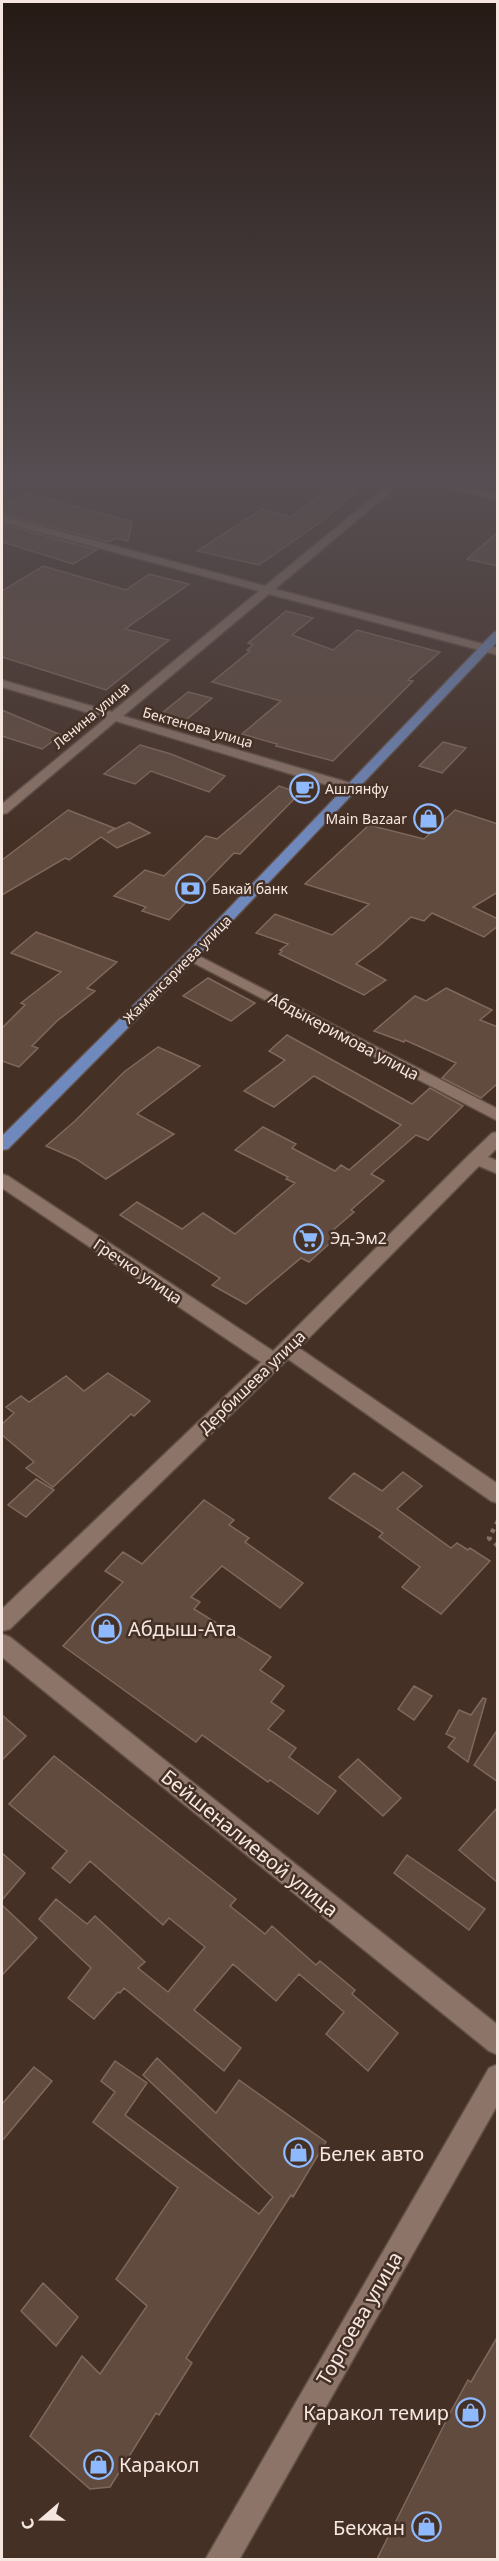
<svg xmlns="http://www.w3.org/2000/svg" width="499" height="2561" font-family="'Noto Sans',sans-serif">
<rect width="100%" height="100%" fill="#453026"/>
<path fill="#614b3f" stroke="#80685c" stroke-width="1.5" d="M335,484H364L325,519L259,565L197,551L262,509L291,517Z
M25,493L127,520L132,522L128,541L116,538L109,542L2,514V506Z
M2,524L97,550L73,564L2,542Z
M498,532V566L467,559Z
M43,566L126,590L149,574L189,584L125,629L169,640L106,690L2,657V591Z
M286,611L313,618L292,635L333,650L357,630L440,652L408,680L413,681L333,761L276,746L277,744L242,734L281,701L212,682L250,651L247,650L253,645L248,643Z
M188,692L212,698L186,720L162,713Z
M2,710L61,735L42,749L2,736Z
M443,742L466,748L442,773L419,766Z
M140,745L171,754L225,776L209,792L151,771L135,784L104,774Z
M279,786L300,793L240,854L234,853L169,920L142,911L146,907L114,896L145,870L164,876L206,836L217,839Z
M68,810L114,828L107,833L129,822L150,833L117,848L101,837L69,860L65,858L2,895V860Z
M455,810L498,824V892L473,907L498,919V926L484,937L432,913L424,921L411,917L378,947L356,964L386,980L364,995L279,954L282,951L280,950L288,944L256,933L275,914L332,935L369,904L305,884L369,825L424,839Z
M36,932L117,962L87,988L95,991L57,1021L32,1046L38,1048L19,1067L2,1061V1028L25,1005L21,1003L61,972L11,953Z
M208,978L255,1003L231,1021L183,996Z
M446,988L492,1010L480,1020L498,1027V1083L481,1098L442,1078L456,1063L405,1040L404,1042L374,1031L415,996L426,1001Z
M287,1035L412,1104L430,1088L463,1106L428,1140L416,1135L371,1174L384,1181L351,1210L354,1212L332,1231L339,1235L309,1262L301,1258L246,1304L212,1285L220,1278L120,1215L137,1202L182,1229L203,1213L235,1234L295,1183L286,1179L288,1177L235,1150L263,1127L296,1144L292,1148L335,1171L341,1165L349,1170L401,1125L314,1076L274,1107L244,1091L285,1060L269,1051Z
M158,1047L200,1066L137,1114L174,1134L106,1179L76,1159L46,1146L75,1121L124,1072Z
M108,1373L150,1401L134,1416L131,1414L53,1487L26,1468L34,1462L2,1435V1424L14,1413L6,1407L21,1396L29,1402L66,1376L84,1391Z
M403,1472L422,1486L397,1509L451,1548L457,1543L468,1550L470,1548L490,1561L441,1614L402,1587L420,1567L379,1537L383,1533L329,1498L354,1473L382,1491Z
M36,1479L54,1490L26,1517L8,1505Z
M204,1500L234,1520L229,1525L249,1538L245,1542L303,1583L280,1608L222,1566L191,1597L200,1602L194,1609L271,1657L260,1670L284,1686L271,1702L284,1711L268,1729L296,1748L289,1757L336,1791L318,1814L270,1780L268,1782L202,1735L196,1742L63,1646L123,1582L105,1571L123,1552L142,1564Z
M414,1686L432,1696L414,1720L398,1709Z
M483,1698L486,1699L468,1762L448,1747L455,1738L446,1734L459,1710L471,1715Z
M2,1715L26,1736L2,1760Z
M498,1729V1782L474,1765Z
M54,1756L236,1899L230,1906L265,1934L272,1926L316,1965L320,1961L355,1990L352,1994L398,2033L368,2071L326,2034L344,2012L299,1974L276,2001L233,1964L194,2010L241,2048L224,2071L124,1988L120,1993L118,1992L94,2019L68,1998L91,1968L39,1919L56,1899L87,1924L95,1916L145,1962L138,1968L168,1992L205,1947L169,1918L163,1925L90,1861L70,1883L52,1868L67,1851L9,1804Z
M358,1759L401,1798L383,1816L339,1777Z
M498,1807V1883L459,1850Z
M2,1853L25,1873L2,1900Z
M407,1855L485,1909L469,1930L394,1873Z
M2,1905L37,1938L2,1975Z
M157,2058L216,2113L239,2080L326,2142L293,2197L291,2195L186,2358L192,2363L159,2415L156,2413L110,2487L90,2489L30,2436L82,2356L100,2374L147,2306L116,2279L178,2188L93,2122L115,2092L101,2081L115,2061L147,2083L125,2115L259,2214L273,2197L143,2075Z
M34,2067L52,2081L2,2141V2104Z
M43,2283L78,2317L56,2346L21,2311Z
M498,2336V2559H377L450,2413L468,2380L471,2382Z"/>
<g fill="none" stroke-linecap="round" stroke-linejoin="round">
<defs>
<path id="minor" d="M389,484H400L275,589L498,648V655L269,594L123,716L357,785L358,788L357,791H347L116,721L7,813L2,814V804L106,718L2,687V680L112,712L259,591L2,522V516L265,586Z
M428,484H448L498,494V500Z
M191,952L498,1109V1121L186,959L184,956L186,953Z
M498,1132V1147L488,1157L498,1161V1174L479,1166L299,1348L498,1484V1503L491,1501L288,1359L10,1629L2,1631V1609L261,1362L2,1188V1174L8,1176L273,1351L470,1154L492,1133Z
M2,1634L10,1637L498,2025V2055L489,2051L2,1657Z
M498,2064V2104L239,2560H205L489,2068Z"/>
<path id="major" d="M498,631V641L196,959L8,1149L2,1150V1136L186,953L494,632Z"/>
</defs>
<use href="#minor" stroke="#604e45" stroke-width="3"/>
<use href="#major" stroke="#604e45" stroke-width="3"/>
<path stroke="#837067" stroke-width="4.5" stroke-dasharray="4 5" stroke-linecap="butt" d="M498,1521L489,1538L498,1546"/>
<use href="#minor" fill="#8c7468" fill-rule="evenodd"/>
<use href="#major" fill="#6f89bd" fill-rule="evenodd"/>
</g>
<linearGradient id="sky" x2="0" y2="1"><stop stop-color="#261a15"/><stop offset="0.57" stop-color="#564e52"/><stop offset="1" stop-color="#564e52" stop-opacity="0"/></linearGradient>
<rect width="499" height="843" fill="url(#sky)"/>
<defs>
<symbol id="cafe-ring" viewBox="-11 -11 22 22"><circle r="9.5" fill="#453026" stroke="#8eb9fc" stroke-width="1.5"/><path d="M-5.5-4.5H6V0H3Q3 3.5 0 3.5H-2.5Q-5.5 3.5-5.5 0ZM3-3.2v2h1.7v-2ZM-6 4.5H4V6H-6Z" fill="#8eb9fc"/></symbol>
<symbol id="shop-ring" viewBox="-11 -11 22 22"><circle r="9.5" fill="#453026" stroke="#8eb9fc" stroke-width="1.5"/><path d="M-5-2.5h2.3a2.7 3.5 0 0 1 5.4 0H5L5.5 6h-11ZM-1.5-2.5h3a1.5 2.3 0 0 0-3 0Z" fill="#8eb9fc"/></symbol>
<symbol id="bank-ring" viewBox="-11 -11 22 22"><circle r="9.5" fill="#453026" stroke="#8eb9fc" stroke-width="1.5"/><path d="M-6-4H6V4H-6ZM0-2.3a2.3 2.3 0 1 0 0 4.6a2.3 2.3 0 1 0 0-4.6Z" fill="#8eb9fc"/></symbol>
<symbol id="supermarket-ring" viewBox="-11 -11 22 22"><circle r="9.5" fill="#453026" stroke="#8eb9fc" stroke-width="1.5"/><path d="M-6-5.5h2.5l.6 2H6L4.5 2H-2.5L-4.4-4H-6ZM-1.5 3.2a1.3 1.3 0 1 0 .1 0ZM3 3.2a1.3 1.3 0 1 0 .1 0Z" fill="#8eb9fc"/></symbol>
</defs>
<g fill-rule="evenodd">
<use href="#cafe-ring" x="288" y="772" width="33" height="33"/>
<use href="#shop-ring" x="412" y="802" width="33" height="33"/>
<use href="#bank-ring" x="174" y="872" width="33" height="33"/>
<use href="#supermarket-ring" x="292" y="1222" width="33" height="33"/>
<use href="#shop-ring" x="90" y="1612" width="33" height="33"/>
<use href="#shop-ring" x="282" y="2136" width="33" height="33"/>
<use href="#shop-ring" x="454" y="2396" width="33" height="33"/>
<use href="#shop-ring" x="82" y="2448" width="33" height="33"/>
<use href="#shop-ring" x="410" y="2510" width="33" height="33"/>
</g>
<g text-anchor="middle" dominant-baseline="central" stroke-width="5" stroke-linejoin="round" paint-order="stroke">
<g font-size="14" fill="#f5e7e0" stroke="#453026">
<text transform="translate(91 715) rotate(-40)">Ленина улица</text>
<text transform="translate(198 727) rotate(16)">Бектенова улица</text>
<text transform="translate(177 969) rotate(-45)">Жамансариева улица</text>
</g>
<g font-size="14" fill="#f5e7e0" stroke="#453026" text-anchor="start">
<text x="325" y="788">Ашлянфу</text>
<text x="407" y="818" text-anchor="end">Main Bazaar</text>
<text x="212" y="888">Бакай банк</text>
</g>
<g font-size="16" fill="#f5e7e0" stroke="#453026">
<text transform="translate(344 1036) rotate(28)">Абдыкеримова улица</text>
<text transform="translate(138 1271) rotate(34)">Гречко улица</text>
<text transform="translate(252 1382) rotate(-44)">Дербишева улица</text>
</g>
<g font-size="16" fill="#f5e7e0" stroke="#453026" text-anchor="start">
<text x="330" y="1238">Эд-Эм2</text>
</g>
<g font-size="20" fill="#f5e7e0" stroke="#453026" text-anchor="start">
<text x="128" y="1628">Абдыш-Ата</text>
<text x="319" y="2153">Белек авто</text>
<text x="449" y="2412" text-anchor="end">Каракол темир</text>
<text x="119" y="2464">Каракол</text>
<text x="405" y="2527" text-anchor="end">Бекжан</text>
</g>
<g font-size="20" fill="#f5e7e0" stroke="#453026">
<text transform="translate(250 1843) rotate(39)">Бейшеналиевой улица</text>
<text transform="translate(359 2318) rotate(-60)">Торгоева улица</text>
</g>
</g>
<rect width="499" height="2561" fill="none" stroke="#f5e7e0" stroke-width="6"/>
<g transform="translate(42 2519) rotate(250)" stroke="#453026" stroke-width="4.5" paint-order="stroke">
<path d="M0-4.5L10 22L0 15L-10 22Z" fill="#f5e7e0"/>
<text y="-9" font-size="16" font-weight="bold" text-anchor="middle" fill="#f5e7e0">С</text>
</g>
</svg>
